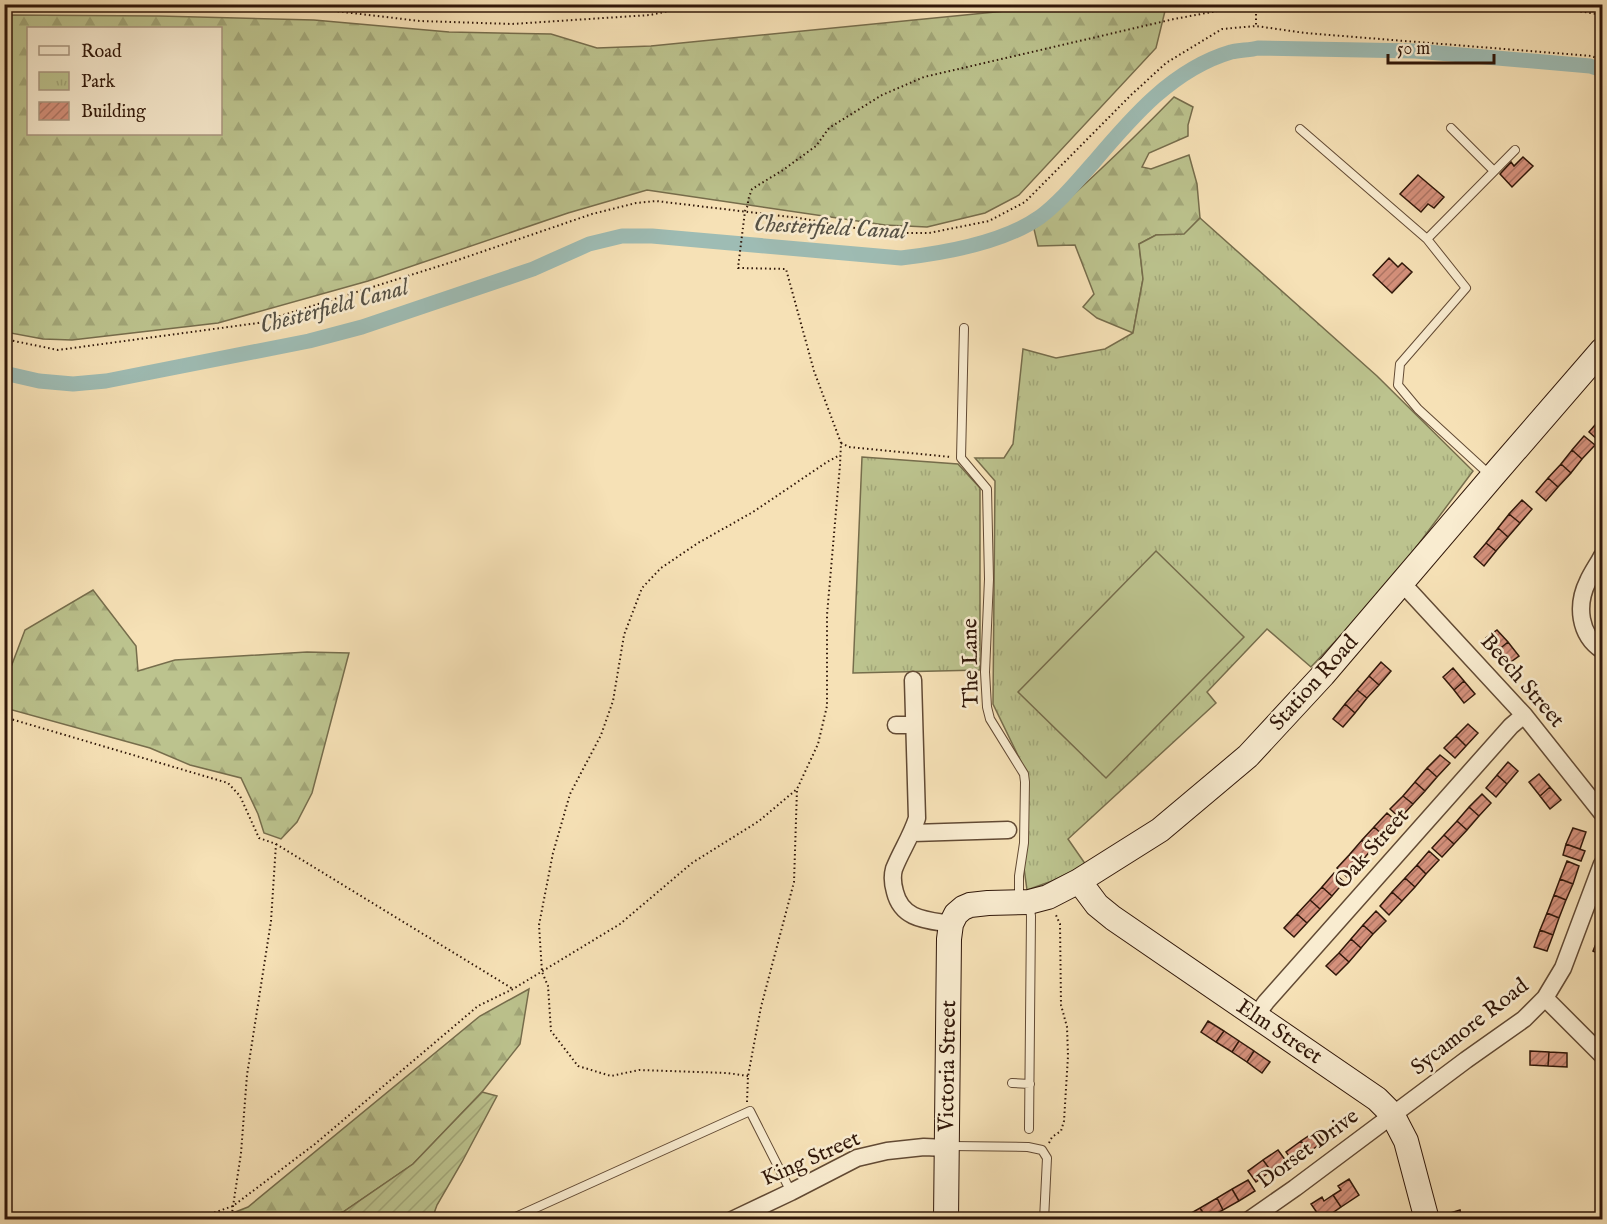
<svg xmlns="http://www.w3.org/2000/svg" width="1607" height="1224" font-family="'IM FELL English',serif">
<defs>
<pattern id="forest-firs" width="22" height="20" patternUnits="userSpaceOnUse" patternTransform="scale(1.5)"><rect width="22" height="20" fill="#bcc38e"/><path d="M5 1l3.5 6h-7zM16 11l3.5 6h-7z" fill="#a2a779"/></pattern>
<pattern id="park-tufts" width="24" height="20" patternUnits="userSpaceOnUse" patternTransform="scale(1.5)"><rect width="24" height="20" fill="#bcc38e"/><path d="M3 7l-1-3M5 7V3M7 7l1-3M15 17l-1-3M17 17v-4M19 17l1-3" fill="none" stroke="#a2a779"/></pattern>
<pattern id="garden-furrows" width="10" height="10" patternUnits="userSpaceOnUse" patternTransform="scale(1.5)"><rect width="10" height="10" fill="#bcc38e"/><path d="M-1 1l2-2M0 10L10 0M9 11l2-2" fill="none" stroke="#a2a779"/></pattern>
<pattern id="building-hatch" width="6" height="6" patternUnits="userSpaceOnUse" patternTransform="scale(1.5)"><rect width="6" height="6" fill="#d5917c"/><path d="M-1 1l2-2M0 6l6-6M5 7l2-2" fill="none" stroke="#ad7564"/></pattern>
</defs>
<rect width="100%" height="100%" fill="#f6e1b6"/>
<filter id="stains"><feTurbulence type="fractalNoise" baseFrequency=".00333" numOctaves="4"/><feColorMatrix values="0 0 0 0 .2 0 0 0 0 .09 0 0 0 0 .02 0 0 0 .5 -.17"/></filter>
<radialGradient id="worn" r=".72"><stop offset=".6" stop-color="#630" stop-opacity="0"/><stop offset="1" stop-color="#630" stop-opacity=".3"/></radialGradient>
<path fill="url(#forest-firs)" stroke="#766d4c" stroke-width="1.5" fill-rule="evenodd" d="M1025,9L1165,11L1156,48L1019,195L985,213L927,227L885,225L647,190L568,213L368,281L218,323L72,340L43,339L5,332V15L159,16L314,20L449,32L551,34L597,48L651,46ZM28,28H220V134H28Z
M1174,97L1193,107L1188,125V136L1149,153L1142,167L1151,169L1189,155L1197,184L1200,218L1184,235H1156L1139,244L1143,279L1133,333L1097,318L1083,307L1094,294L1075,245L1038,246L1034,229C1084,187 1129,143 1174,97Z
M93,590L136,646L138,671L175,660L307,652L349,653L312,793L297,822L281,839L264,833L258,814L241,778L190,765L150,748L5,708V690L11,667L25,630Z
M529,989L520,1044L482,1092L413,1164L343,1212L320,1219L215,1220L248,1207L480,1016Z"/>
<path fill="url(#park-tufts)" stroke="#766d4c" stroke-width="1.5" d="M1200,218L1377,376L1473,471L1388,585L1311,667L1267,629L1207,692L1216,703L1068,839L1086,865L1052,881L1027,890L1024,868L1027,774L993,704L995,481L975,458H1004L1013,444L1023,349L1056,358L1105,349L1133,333L1143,279L1139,244L1156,235L1184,234Z
M862,457L958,464L980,488V670L853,673Z"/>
<path fill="url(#garden-furrows)" stroke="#766d4c" stroke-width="1.5" d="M482,1092L497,1096L462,1162L437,1205L432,1219H320L343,1212L413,1164Z"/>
<path fill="#bcc38e" stroke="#766d4c" stroke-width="1.5" d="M1156,551L1244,637L1106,778L1018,692Z"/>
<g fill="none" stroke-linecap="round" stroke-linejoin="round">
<path stroke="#9ebcb4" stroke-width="15" d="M4,373L39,381L73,384L106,381L309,341L362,327L533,269L589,244L622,236H652L901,258C945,253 1003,243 1040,217C1061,201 1077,181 1094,162C1132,117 1173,69 1231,52C1240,50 1250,50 1258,48L1415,51L1590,66L1602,70"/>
</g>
<path fill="url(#building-hatch)" stroke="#301709" stroke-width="1.5" d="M1523,157L1533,166L1512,187L1500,174L1511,162L1514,166Z
M1418,175L1444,197L1434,208L1428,204L1421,212L1400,194Z
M1389,258L1398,267L1402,263L1412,272L1392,293L1373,275Z
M1601,418L1602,420V437L1599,441L1589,432Z
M1584,436L1595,445L1582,459L1572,450Z
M1572,450L1582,459L1571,473L1561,464Z
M1561,464L1571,473L1558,487L1548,478Z
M1548,478L1558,487L1546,501L1536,492Z
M1522,500L1532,509L1520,523L1509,514Z
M1509,514L1520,523L1508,537L1498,528Z
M1498,528L1508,537L1496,551L1486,543Z
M1486,543L1496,551L1484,566L1474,557Z
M1497,630L1508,642L1497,651L1486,638Z
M1508,642L1519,656L1508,664L1497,651Z
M1381,662L1391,671L1379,685L1369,676Z
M1453,668L1464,681L1454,690L1443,677Z
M1369,676L1379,685L1367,698L1357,690Z
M1464,681L1475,694L1464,703L1454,690Z
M1357,690L1367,698L1355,713L1345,704Z
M1345,704L1355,713L1343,727L1333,719Z
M1468,724L1478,733L1466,746L1456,736Z
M1456,736L1466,746L1455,758L1444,748Z
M1440,755L1450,763L1437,777L1427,768Z
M1508,762L1518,771L1507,784L1497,775Z
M1427,768L1437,777L1425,791L1415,782Z
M1539,774L1550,787L1540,796L1529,782Z
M1497,775L1507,784L1496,797L1486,788Z
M1415,782L1425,791L1413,804L1403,796Z
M1550,787L1561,800L1550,809L1540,796Z
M1482,794L1491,803L1479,816L1469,807Z
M1403,796L1413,804L1400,818L1390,809Z
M1469,807L1479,816L1467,830L1457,821Z
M1387,813L1397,822L1384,836L1374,827Z
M1457,821L1467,830L1454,844L1444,835Z
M1374,827L1384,836L1372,849L1362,840Z
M1573,828L1586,832L1580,849L1566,844Z
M1444,835L1454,844L1442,857L1432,848Z
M1362,840L1372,849L1360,863L1350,854Z
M1566,844L1585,851L1581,861L1563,855Z
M1429,851L1439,860L1426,874L1417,865Z
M1350,854L1360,863L1347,877L1337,868Z
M1567,861L1579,866L1573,884L1560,879Z
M1417,865L1426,874L1415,887L1405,878Z
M1334,873L1344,882L1332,896L1322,887Z
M1405,878L1415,887L1402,901L1392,892Z
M1560,879L1573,884L1566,900L1554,895Z
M1322,887L1332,896L1320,909L1310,900Z
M1392,892L1402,901L1389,915L1380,906Z
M1554,895L1566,900L1559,918L1547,913Z
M1310,900L1320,909L1307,923L1297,914Z
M1376,911L1386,921L1373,934L1363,925Z
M1547,913L1559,918L1553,935L1540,930Z
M1297,914L1307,923L1294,937L1284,928Z
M1363,925L1373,934L1361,948L1351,939Z
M1540,930L1553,935L1547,951L1534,947Z
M1600,934L1602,935V955L1593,951Z
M1351,939L1361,948L1349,962L1339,953Z
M1339,953L1349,962L1336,975L1326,966Z
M1208,1021L1224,1031L1216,1042L1201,1032Z
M1224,1031L1239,1041L1232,1052L1216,1042Z
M1239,1041L1254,1051L1247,1062L1232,1052Z
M1254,1051L1270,1062L1262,1073L1247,1062Z
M1530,1051L1549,1052L1548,1066L1530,1065Z
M1549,1052L1567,1053V1067L1548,1066Z
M1316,1131L1324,1141L1309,1152L1301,1141Z
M1301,1141L1309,1152L1294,1163L1286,1152Z
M1278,1150L1286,1161L1271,1171L1263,1160Z
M1263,1160L1271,1171L1256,1182L1248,1171Z
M1349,1179L1359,1195L1341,1207L1333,1195L1341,1190L1338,1186Z
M1248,1180L1255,1191L1239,1201L1232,1189Z
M1232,1189L1239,1201L1223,1210L1217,1198Z
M1333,1195L1341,1207L1322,1220L1311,1204L1322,1197L1324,1201Z
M1217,1198L1223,1210L1207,1219L1200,1208Z
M1200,1208L1207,1219L1185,1220L1184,1217Z
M1460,1210L1462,1220H1448L1447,1214Z"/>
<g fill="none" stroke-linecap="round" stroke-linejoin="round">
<defs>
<path id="lane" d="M1451,128L1494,171
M1300,129L1427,239L1466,288L1400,364L1398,385L1418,409L1491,476
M1427,239L1515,150
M964,328L961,458L987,489L989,579L985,672L987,707L990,719L1024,774L1025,782L1024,843L1019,876V899
M1012,1083L1030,1084
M1029,1129L1031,916L1029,903
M950,1146L1028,1147L1042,1150L1047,1158L1044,1220
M509,1220L750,1111L791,1192"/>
<path id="street" d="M1602,556C1598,564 1592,572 1588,581C1576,605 1579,635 1602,650
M1402,583L1524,715L1602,813
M913,680L917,818C911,837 901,851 894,869C892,876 893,885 895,892C902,920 927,920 951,924
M896,725H914
M913,833L1008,830
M1545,998L1602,1055
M1256,1016L1266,1002L1511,726L1524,715
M732,1220L791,1192L857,1158L887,1151L924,1147L946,1148
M1249,1220L1295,1188L1466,1060L1524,1019L1545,998L1563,968L1602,864"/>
<path id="secondary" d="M1079,881L1097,905L1113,918L1377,1099L1392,1114L1406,1141L1427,1220
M946,1220L949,939L951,924L956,914L963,908L970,905L988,903L1029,902L1048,897L1079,881L1160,830L1248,756L1323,675L1492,477L1602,350"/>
</defs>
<use href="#lane" stroke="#624a34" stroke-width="10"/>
<use href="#street" stroke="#624a34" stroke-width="19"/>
<use href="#secondary" stroke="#301709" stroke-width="26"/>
<path stroke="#301709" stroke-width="2" stroke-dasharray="1.5 3" stroke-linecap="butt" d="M275,4L420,21L512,24L650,15L701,4
M1536,4L1602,15
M1256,5V26
M4,339L58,350L258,323L452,262L592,214L636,203L656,201L799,218L883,233H929L989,221L1025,202L1131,95L1166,63L1222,29L1256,26L1305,33L1592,56L1602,61
M841,443L849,447L951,457
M4,717L228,783L240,796L259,838L276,844L271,921L247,1075L241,1153L231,1220
M276,844L513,989
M748,1076L727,1073L639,1070L611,1076L578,1066L551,1031L548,986L542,972L539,925L553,853L570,794L601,735L613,701L624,635L642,588L661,568L698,543L753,512L827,462L840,455
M747,1102L748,1076L761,1007L794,882L797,789
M1049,1143L1052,1137L1061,1131L1064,1121L1068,1056L1067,1027L1061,1005L1060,924L1055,913
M193,1220L233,1206L315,1144L478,1006L513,989L620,924L692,863L759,821L797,789L818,744L827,706V615L840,465L841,443L814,371L786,269L738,268L745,211L748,205V200L752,189L783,170L816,146L829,128L882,95L924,77L1174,19L1255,4"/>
<use href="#lane" stroke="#f9ecd0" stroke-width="8"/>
<use href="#street" stroke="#f9ecd0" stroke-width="16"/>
<use href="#secondary" stroke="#f9ecd0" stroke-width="24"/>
</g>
<g text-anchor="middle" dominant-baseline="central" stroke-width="5" stroke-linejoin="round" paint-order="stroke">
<g font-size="22" fill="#301709" stroke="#f9ecd0">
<text transform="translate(971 663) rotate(-91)">The Lane</text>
<text transform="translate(1522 681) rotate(49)">Beech Street</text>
<text transform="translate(1314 683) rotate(-48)">Station Road</text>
<text transform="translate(1372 849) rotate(-48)">Oak Street</text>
<text transform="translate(1470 1027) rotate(-38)">Sycamore Road</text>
<text transform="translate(1279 1032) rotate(34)">Elm Street</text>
<text transform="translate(948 1066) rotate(-89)">Victoria Street</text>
<text transform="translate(1308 1149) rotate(-36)">Dorset Drive</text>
<text transform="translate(811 1159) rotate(-24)">King Street</text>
</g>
<g font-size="24" font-style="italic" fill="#565145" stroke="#f9ecd0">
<text transform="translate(830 228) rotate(3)">Chesterfield Canal</text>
<text transform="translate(334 307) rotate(-15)">Chesterfield Canal</text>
</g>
</g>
<rect width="1607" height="1224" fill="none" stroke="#f6e1b6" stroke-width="24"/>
<rect x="6" y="6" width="1595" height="1212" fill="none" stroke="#301709" stroke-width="3"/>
<rect x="12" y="12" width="1583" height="1200" fill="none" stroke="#301709" stroke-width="1.5"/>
<rect x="27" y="27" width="195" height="108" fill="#f9ecd0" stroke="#a99780" stroke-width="1.5"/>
<rect x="39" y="46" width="30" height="9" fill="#f9ecd0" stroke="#a99780" stroke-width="1.5"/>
<text x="81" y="57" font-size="18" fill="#301709">Road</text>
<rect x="39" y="72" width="30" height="18" fill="url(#park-tufts)" stroke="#a99780" stroke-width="1.5"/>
<text x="81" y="87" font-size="18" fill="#301709">Park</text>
<rect x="39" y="102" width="30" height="18" fill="url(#building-hatch)" stroke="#a99780" stroke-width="1.5"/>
<text x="81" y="117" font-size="18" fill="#301709">Building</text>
<path d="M1388 54v9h106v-9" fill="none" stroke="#301709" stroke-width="3"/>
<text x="1397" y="54" font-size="18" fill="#301709" stroke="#f9ecd0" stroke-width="4.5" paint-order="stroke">50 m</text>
<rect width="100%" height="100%" filter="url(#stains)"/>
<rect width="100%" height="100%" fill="url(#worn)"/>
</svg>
